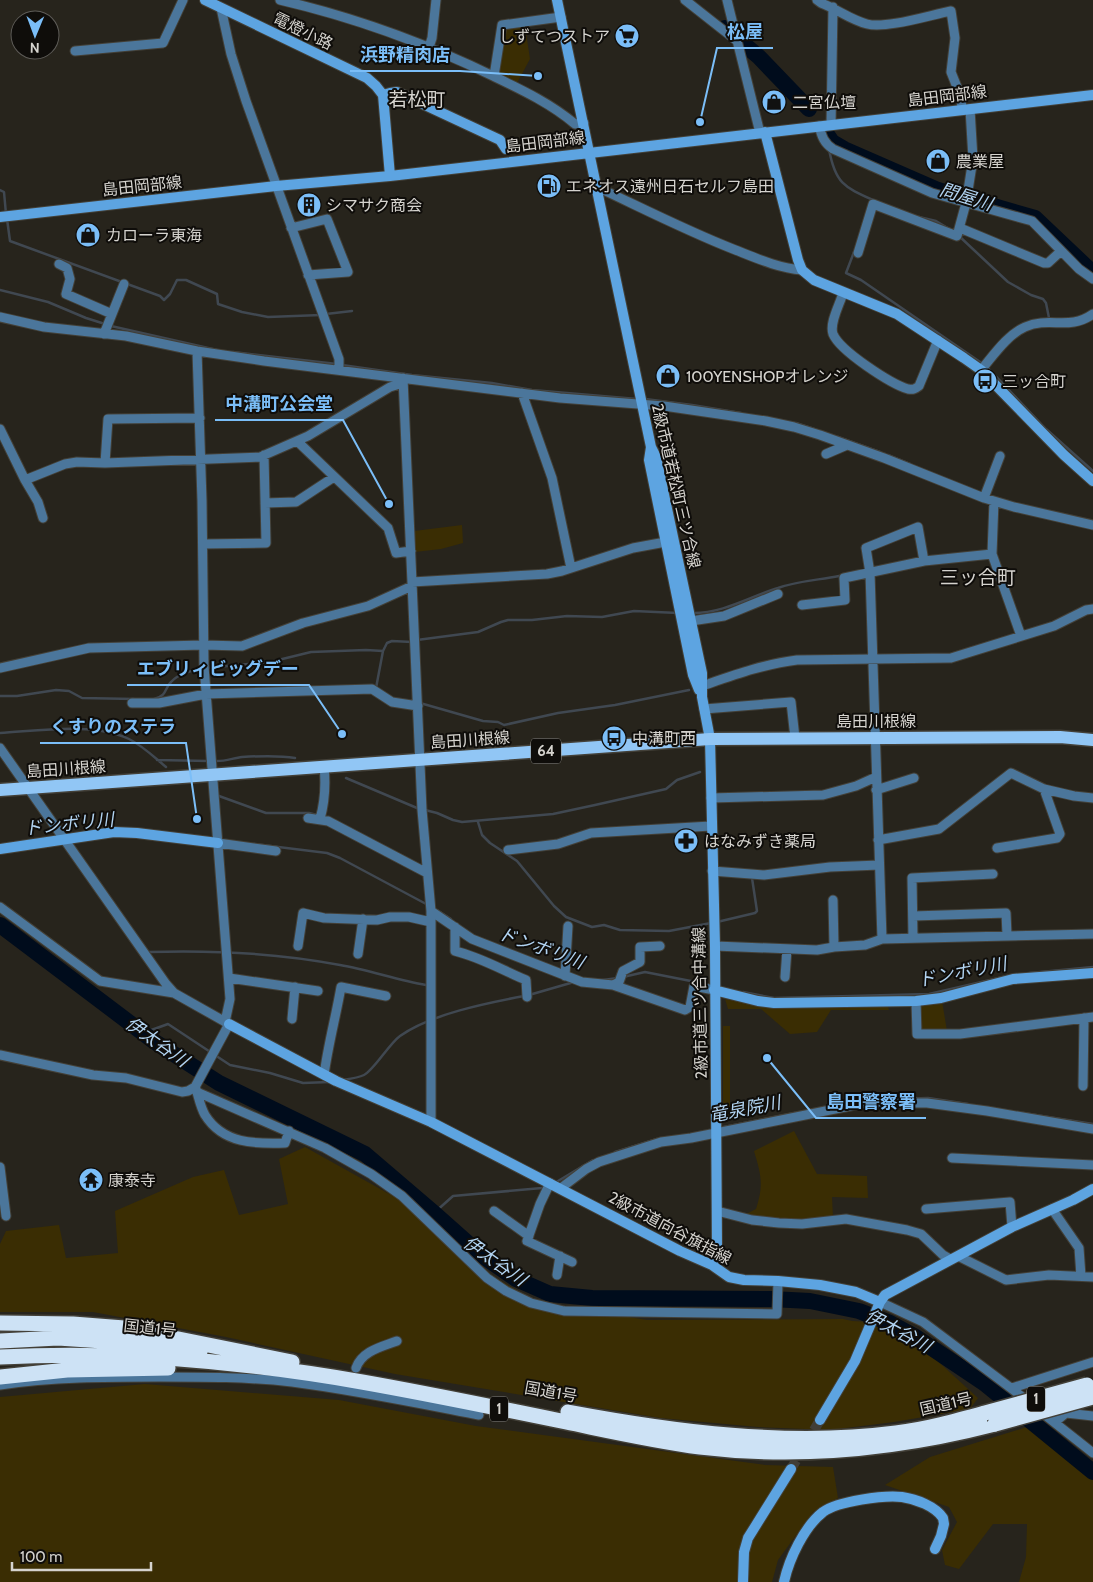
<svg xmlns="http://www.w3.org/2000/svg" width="1093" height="1582" font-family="Cabin,'Noto Sans JP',sans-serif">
<rect width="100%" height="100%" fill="#27241c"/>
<path fill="#3a2d03" d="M525,26L530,59L517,83L498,72L504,33L509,27Z
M462,525L463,543L441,549L415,552L414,531Z
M725,999L759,1006L888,1007L889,1010H831L817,1032L790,1034L761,1009H728Z
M942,1001L947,1031H922L919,1029V1006L921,1003Z
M723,1026H730V1117L723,1118Z
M794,1131L817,1174L867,1176L868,1198L832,1197L833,1217L808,1221L742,1216L756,1209C764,1184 761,1175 754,1151Z
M305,1147L409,1205L471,1264L538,1302L647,1320L843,1319L852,1321L890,1323L932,1356L978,1398L970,1409L894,1422L830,1430L758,1427L660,1418L395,1374L226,1337L93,1312H0V1244L6,1231L59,1225L66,1258L118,1253L115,1211L193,1177L224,1170L239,1215L288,1204L279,1159Z
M145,1384L339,1400L476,1426L765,1465L833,1467L838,1498L813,1512L778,1560L772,1582H0V1397Z
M1027,1427L1093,1480V1582H1019L1026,1557L1027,1524H993L959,1569L945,1565L942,1550L957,1522L949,1507L885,1485L930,1457Z"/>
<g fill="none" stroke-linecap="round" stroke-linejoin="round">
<path stroke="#404851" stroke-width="2.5" d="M829,149C835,183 844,187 873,200L872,202
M0,190L4,192L6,214
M919,217L936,221L951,230
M7,219L10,241L160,296L164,300L170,294L177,280H186L217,294L218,304L242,312L268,317L321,315
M959,236L1008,282L1031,295L1043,299L1046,303L1049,318
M854,252L846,273L861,280L983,364
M0,290L48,302L86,318L105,324
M326,314L352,311
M111,326L217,350
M233,352L337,364
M342,365L412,375L492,383L532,390L637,399
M987,367L1046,429L1093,471
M645,399L692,405L741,413
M796,423L814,429
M838,437L880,452
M888,455L910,464
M693,613C724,613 749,597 778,588C797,581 819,580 839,576
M417,640L478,632L501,622L508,620H532L567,616L602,617L634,611L678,613
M207,668L270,662L311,652L366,650L383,651L387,643L392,641L412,642
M378,689L376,688L383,651
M0,696H17L56,690L69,691L82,698L134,699
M154,699C168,695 164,689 171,682C178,674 192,670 202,669
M420,703L483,721L498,722L504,725L558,713L615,705L689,690
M0,733C38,731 94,722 129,739C143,746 154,757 166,767
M157,760L209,761
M214,761C224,762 233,758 242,757C259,756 278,755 295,758
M346,778L417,808L437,813L453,820L462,822L553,814L595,805L666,789L677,780L700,772
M219,796L266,813H309L317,815
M478,822L482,835L490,843L517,861L554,906L566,917L592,927L604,925L620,930L669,931L711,923
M254,844L327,853L340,858L428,905
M437,910L451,919
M717,922L755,913L757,911L752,878
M149,952C214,950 277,953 340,965C369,970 397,980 426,985
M1030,973L1093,967
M623,977L645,972L711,985
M603,980L618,978
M743,992L774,998L929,994L1012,975
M529,995L574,982
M143,1033L168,1024L230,1065L270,1073L303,1083L329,1082
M342,1080C349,1079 358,1078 364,1075C374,1070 389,1044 400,1036C431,1014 487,1003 524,996
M897,1099L928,1098L968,1104
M1023,1113L1093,1124
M719,1128L795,1113
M615,1152L657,1139
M558,1181L593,1160
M434,1213L453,1196L542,1188"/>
<path stroke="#000c1c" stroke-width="16" d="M725,28L759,57L809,109
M828,136L832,142L844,149L938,190L1035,218L1093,273
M0,925L155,1042L219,1083L365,1154L434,1213L480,1254L516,1279L550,1294L592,1298L771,1299L810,1301L859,1311L890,1323L914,1336L984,1383L1093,1472"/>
<path stroke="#413e37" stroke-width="10" stroke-dasharray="10 5" stroke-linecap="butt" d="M791,1469L820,1420"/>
<defs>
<path id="street" d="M280,0C353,17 425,43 493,76C522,90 550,103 575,124L584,123
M685,0L737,41
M727,0L760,133
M817,0L821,3C837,9 851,20 867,24C886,29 930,15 951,11L955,38L951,72L961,97L962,110
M221,8L231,54L246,101L339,359V369
M429,47L432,38L436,0
M75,51L163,43L183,0
M494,76L502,25L561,17
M831,125L833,7
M819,126C822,137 824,143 833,149L932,193L1032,221L1079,269L1093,279
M597,187C642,208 687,231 733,249C756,258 778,268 802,270
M291,228L327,219L348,272L308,275
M960,228L1044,263H1048L1061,251
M858,253L873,204L957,236L966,203L973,159L970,109
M59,264L67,268L70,279L66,294L112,314
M843,293C840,304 829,323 833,334C840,351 891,384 908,389C913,390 915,389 919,386L938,340
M0,317L44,327L126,336L197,351L264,361L560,398L664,406L766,421L794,427L820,435L884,458L984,498L1014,507L1093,525
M104,334L124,284
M197,351L202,501L204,666L230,999L225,1022
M981,370C993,356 1007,335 1025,327C1050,316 1069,331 1093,314
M403,378L422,810L431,911V1122
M522,393L552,478L571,568
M0,429L25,480L38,502L43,518
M297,441L388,528L396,553L411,551
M826,454L847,445
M105,463L108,419L200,418
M25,480L65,464L77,462L105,463L260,457L308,436L390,387L403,383
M984,498L1000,456
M994,501L992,554L1021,636
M265,503L296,502L334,477
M203,544L266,543L264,455
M412,582L547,574L562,571L633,548L671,541
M802,605L845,600L844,578L924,561L992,554
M691,621L724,616L778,594
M0,668L89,648L203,645L242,646L303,623L368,606L412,586
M702,686C734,675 764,664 797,660L951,658L1054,626L1086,610L1093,609
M132,703H159L206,694L372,689L392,702L418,706
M704,709L791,702L795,738
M0,748L166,984L174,993L229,1024L195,1087L188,1091L182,1092L126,1078L93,1075L0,1055
M876,790L914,778
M711,798L823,795L856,786L876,777
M308,818L328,821L427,873
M320,819C325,801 326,785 324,766
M878,840L939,829L1011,773L1044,789L1074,796L1093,798
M218,843L276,851
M997,848L1057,838L1060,834L1044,789
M508,850L558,844L591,833L711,826
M712,871L764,875L830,867L879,865
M833,900L834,947
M0,907L100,981L174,993
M431,911L472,939L582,982L613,985L619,982L623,971L640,962V947L660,946
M913,916L1006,913L1007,935
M455,927V951C480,957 502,970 526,980L527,997
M913,938L912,878L993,874
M882,939L870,573L866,548L918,527L924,561
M298,946L303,913L324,918L377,920L390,917H409L431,922
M715,946L817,950L834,947L865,945L882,939L1093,934
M358,954L363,919
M565,976L568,926
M785,977L787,949
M229,978L318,991
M613,985L685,1010L690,1007L694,986L714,990
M916,1001L917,1034H960L1093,1017
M292,1019L295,987
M324,1075C328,1045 336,1016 341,987L386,996
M1083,1086L1084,1018
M196,1089C199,1098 200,1106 205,1115C223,1144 255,1144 285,1143L289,1131
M197,1092L325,1148L371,1174L402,1196L487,1278L506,1291L531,1303L564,1311L777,1314L778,1281
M952,1158L1093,1165
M0,1167L6,1216
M550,1183L540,1204L527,1241L572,1262
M561,1188L586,1169L599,1162L661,1142L691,1138L865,1103H927L987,1111L1093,1129
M926,1209L1010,1202L1012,1227
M1052,1209L1079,1248L1081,1276
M494,1211L529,1236
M717,1211L752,1220L779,1223L802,1224L846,1219L907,1230L921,1234L943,1255L950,1259
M958,1256L1006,1280L1049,1275L1093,1277
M557,1275L560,1256
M880,1302L923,1322L1016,1392L1093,1453
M356,1368C362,1351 381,1347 397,1341
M0,1385C53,1377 106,1377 159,1377C204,1377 248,1377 292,1382C354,1390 417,1403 479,1415
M1012,1388L1093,1362
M1055,1422L1066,1413L1093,1416"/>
<path id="secondary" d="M205,0L367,78L376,86L383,95L390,176
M557,0L651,447L656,457L702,673V697L710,739L715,946L717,1249L712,1265
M383,95L390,93L397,92L500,140L506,149
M765,132L798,260L802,270L814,280L897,314L964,358L981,370L1064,455L1093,481
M0,217L276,186L390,176L1093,95
M651,447L649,460L693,675L699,690
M0,849L114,832L137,833L218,843
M714,990L758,1001L774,1003L916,1001L941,998L1013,979L1093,973
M229,1024L336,1081L431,1122L680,1251L712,1265L729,1277L744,1280L778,1281L820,1285L856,1292L880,1302L885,1295L1012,1227L1073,1200L1093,1189
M820,1420L855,1361L880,1302
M743,1582L744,1552L748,1538L791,1469
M784,1582C789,1559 804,1527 823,1512C838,1501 884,1495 902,1497C916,1499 935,1506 943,1518L944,1524L941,1536L935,1549"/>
<path id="primary" d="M0,790L710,739L1060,737L1093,740"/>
<path id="highway" d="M0,1323L73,1324L124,1328L292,1362
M0,1341L58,1338L133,1343L200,1352
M0,1357C121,1351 243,1361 362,1382C430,1394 498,1408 566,1422C610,1431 654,1441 700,1447C799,1459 898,1449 995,1424
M0,1377L67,1370L168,1368
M568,1412C675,1432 788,1447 896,1433C927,1429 956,1421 985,1413"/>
</defs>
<use href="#street" stroke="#434038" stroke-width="11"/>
<use href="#secondary" stroke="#434038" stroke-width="12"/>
<use href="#primary" stroke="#434038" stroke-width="15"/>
<use href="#highway" stroke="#434038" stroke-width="18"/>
<use href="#street" stroke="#4b769b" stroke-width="9"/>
<use href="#secondary" stroke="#5da4e1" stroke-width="10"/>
<use href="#primary" stroke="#91c6f5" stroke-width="12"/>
<use href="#highway" stroke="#cde2f5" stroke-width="15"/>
<defs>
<path id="highway-bridge" d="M985,1413L1087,1385
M995,1424L1093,1397"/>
</defs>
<use href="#highway-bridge" stroke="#434038" stroke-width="18" stroke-linecap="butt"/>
<use href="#highway-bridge" stroke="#cde2f5" stroke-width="15"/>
</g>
<defs>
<symbol id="supermarket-disc" viewBox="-11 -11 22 22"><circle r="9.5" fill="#7bbef8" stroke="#0f0d0a"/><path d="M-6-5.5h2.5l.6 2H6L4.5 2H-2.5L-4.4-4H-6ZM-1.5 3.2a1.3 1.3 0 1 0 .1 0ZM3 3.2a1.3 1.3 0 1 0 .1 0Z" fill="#111"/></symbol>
<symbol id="shop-disc" viewBox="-11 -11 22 22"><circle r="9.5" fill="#7bbef8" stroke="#0f0d0a"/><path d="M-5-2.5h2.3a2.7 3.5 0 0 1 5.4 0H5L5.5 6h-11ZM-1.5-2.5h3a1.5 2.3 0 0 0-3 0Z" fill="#111"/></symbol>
<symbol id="fuel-disc" viewBox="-11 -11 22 22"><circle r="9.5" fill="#7bbef8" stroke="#0f0d0a"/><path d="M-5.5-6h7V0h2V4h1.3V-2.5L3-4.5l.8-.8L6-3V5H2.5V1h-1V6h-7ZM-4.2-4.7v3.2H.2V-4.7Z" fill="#111"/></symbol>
<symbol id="building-disc" viewBox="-11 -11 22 22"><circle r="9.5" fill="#7bbef8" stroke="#0f0d0a"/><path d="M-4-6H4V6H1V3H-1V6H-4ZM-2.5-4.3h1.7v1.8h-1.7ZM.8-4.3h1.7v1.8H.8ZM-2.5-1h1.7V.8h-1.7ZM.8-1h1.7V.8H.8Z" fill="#111"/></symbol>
<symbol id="bus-disc" viewBox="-11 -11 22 22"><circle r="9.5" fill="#7bbef8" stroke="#0f0d0a"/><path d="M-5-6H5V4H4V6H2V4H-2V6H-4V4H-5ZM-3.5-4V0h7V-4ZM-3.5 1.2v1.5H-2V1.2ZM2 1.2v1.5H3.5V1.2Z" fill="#111"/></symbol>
<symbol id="pharmacy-disc" viewBox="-11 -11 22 22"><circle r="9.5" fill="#7bbef8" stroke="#0f0d0a"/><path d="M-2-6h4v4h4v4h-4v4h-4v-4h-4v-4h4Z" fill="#111"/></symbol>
<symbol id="temple-disc" viewBox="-11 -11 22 22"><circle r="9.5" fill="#7bbef8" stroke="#0f0d0a"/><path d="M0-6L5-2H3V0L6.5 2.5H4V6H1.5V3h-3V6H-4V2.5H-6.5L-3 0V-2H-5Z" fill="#111"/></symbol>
</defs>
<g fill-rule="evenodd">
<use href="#supermarket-disc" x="613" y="22" width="28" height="28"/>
<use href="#shop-disc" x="760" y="88" width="28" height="28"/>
<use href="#shop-disc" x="924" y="147" width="28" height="28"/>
<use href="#fuel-disc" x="535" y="172" width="28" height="28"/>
<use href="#building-disc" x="295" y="191" width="28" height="28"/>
<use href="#shop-disc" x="74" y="221" width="28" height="28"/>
<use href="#shop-disc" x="654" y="362" width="28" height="28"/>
<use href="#bus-disc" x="971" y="367" width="28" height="28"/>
<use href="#bus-disc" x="600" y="724" width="28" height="28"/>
<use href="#pharmacy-disc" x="672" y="827" width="28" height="28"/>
<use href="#temple-disc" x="77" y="1166" width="28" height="28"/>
</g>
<g text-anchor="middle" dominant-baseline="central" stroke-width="4" stroke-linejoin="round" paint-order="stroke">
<g fill="#0f0d0a" stroke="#9a9893" stroke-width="1">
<rect x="531" y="738.5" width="30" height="25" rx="4"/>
<rect x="1027" y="1386.5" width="18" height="25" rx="4"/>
<rect x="490" y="1396.5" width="18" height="25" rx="4"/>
</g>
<g font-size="15" font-weight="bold" fill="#d5d3ce">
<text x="546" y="751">64</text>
<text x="1036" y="1399">1</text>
<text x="499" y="1409">1</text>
</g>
<g font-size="16" fill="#d5d3ce" stroke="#0f0d0a">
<text transform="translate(303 31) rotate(26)">電燈小路</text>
<text transform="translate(947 96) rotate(-7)">島田岡部線</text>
<text transform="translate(545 142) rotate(-7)">島田岡部線</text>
<text transform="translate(142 186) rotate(-6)">島田岡部線</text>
<text transform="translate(676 486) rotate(77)">2級市道若松町三ツ合線</text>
<text x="876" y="721">島田川根線</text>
<text transform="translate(470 740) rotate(-4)">島田川根線</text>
<text transform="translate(66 769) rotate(-4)">島田川根線</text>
<text transform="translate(700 1003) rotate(-91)">2級市道三ツ合中溝線</text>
<text transform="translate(670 1228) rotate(28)">2級市道向谷旗指線</text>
<text transform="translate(150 1328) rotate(6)">国道1号</text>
<text transform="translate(551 1392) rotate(10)">国道1号</text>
<text transform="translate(946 1404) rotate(-13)">国道1号</text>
</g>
<g font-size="16" fill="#d5d3ce" stroke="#0f0d0a" text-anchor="start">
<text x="610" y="36" text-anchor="end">しずてつストア</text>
<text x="792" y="102">二宮仏壇</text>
<text x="956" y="161">農業屋</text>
<text x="566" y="186">エネオス遠州日石セルフ島田</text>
<text x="326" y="205">シマサク商会</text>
<text x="106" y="235">カローラ東海</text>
<text x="686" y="376">100YENSHOPオレンジ</text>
<text x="1002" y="381">三ッ合町</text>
<text x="632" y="738">中溝町西</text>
<text x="704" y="841">はなみずき薬局</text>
<text x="108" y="1180">康泰寺</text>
</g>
<g font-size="18" font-style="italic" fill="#b1d3f1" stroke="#0f0d0a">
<text transform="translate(966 197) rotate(17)">問屋川</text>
<text transform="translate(69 824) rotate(-6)">ドンボリ川</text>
<text transform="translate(541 948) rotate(20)">ドンボリ川</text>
<text transform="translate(962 972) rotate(-11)">ドンボリ川</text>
<text transform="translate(157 1042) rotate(35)">伊太谷川</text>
<text transform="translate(745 1109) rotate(-11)">竜泉院川</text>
<text transform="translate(495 1261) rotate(35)">伊太谷川</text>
<text transform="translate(898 1331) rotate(28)">伊太谷川</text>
</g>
<g font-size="19" fill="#d5d3ce" stroke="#0f0d0a">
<text x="417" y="99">若松町</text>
<text x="978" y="577">三ッ合町</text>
</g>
</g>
<path fill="none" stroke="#7bbef8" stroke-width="2" d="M700 122L717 48H773M538 76L460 71H350M389 504L343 420H215M342 734L309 685H127M197 819L186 743H40M767 1058L816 1118H926"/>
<g fill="#7bbef8" stroke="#0f0d0a" stroke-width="2">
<circle cx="700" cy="122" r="5"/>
<circle cx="538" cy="76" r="5"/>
<circle cx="389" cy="504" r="5"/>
<circle cx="342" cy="734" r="5"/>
<circle cx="197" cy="819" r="5"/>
<circle cx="767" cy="1058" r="5"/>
</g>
<g font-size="18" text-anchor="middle" font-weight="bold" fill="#7bbef8" stroke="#0f0d0a" stroke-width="4" stroke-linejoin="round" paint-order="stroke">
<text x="745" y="38">松屋</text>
<text x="405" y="61">浜野精肉店</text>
<text x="279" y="410">中溝町公会堂</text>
<text x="218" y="675">エブリィビッグデー</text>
<text x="113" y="733">くすりのステラ</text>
<text x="871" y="1108">島田警察署</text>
</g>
<g transform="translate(35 35) rotate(181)"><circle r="24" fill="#0f0d0a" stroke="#5e5c58"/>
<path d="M0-4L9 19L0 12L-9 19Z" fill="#7bbef8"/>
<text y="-8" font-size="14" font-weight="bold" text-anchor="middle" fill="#d5d3ce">N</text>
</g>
<path d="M12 1562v8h139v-8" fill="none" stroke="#d5d3ce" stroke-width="2.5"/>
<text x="20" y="1562" font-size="15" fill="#d5d3ce" stroke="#0f0d0a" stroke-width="4" paint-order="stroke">100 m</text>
</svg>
